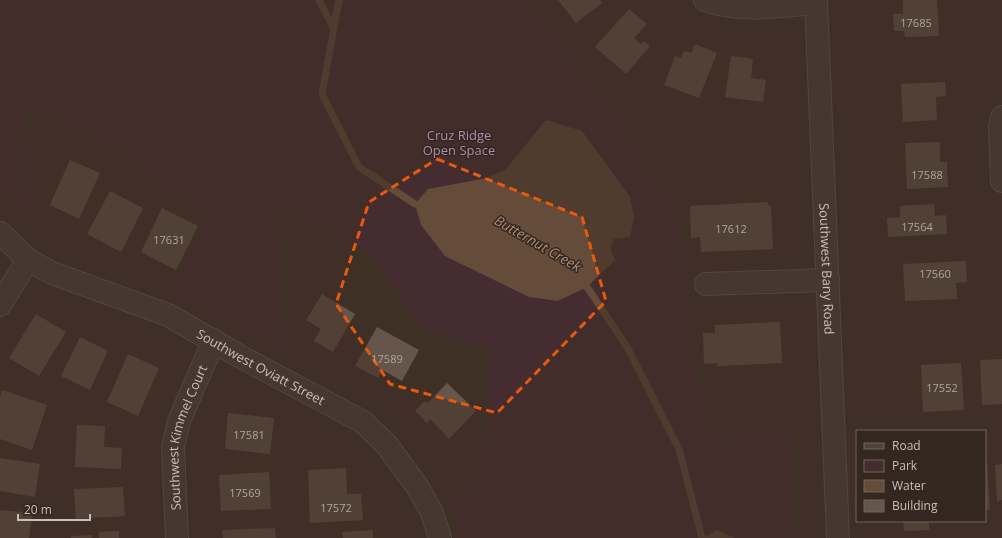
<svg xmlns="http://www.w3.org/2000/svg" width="1002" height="538" font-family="'Open Sans',sans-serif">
<rect width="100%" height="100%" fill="#3f3026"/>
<path fill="#452c31" d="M0,0H518L557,37L625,125L681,220L692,360L713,436L791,433L795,538H459L453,514L445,496L481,480L491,349L422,328L372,254L276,201L284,355L198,308L169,294L210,211L157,186L131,160L25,107L31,227L18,215L0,192Z"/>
<path fill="#654c3a" d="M546,120L582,131L630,197L634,218L630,237L614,239L610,248L615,260L587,287L558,301L529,297L445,256L421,225L415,204L428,189L487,178L506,169Z
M717,530L735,538H702Z"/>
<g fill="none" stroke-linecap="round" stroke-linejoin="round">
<path stroke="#654c3a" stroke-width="7" d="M319,0L334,29
M339,0L322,94L359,167L415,204L424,207
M579,283L587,287L627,347L679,449L702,538"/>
</g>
<path fill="#65554a" d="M558,0H600L602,3L576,23Z
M903,0H937L939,36L905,37L904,31H894L893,14H903Z
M629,9L647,24L634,38L641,44L644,41L650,46L626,74L595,47Z
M695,44L717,53L699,98L664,85L675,56L681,58L684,51L691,53Z
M731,56L753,59L751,78L766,80L763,102L725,97Z
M945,82L946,96L936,97L937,120L903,122L901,84Z
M940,142V162H947L948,187L907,189L905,143Z
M70,160L100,173L79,219L50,205Z
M110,191L143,208L121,252L87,234Z
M768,202V206L771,205L773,249L701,252L700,237L691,238L690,206Z
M934,204L935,216L946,215L947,234L888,237L887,218L900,217V206Z
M162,208L198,226L176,270L141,252Z
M966,261L967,282L956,283L957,299L905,301L903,264Z
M322,294L355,314L333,352L314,341L321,329L306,320Z
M36,314L66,332L39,376L9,358Z
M780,322L782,363L717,366V363L704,364L703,333H715V325Z
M377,327L419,350L402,381L382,370L378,378L355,366Z
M80,337L108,351L90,390L61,376Z
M128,354L159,368L138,416L107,402Z
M1002,359V404L982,405L980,360Z
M961,363L964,410L923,412L921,365Z
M447,383L476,411L449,439L430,419L427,423L415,411L425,401L428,403Z
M2,390L47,405L32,450L0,439V397Z
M228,413L274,418L270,454L225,449Z
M77,425L105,426L104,447L122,448L121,469L75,467Z
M0,458L40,464L35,497L0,491Z
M985,462H987L990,510H985Z
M1002,464V500L997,501L995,465Z
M346,468L347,494H361L363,520L310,523L308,470Z
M269,472L271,509L221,511L219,475Z
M123,487L125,516L76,519L74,489Z
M0,510L32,513L29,538H0Z
M903,521H929V530L904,531Z
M275,528L276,538H223L222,530Z
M373,530V538H343L342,532Z
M119,531V538H99V532Z
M92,535V538H71V536Z"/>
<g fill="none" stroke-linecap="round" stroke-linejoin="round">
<defs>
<g id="minor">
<path d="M705,0C741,13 780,6 816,3"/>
<path id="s1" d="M816,0L838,538"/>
<path d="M1002,117L1000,127L1002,181"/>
<path id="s2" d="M0,233L28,260L52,273L168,315L241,357L363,422L386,444L417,486L432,513L440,538"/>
<path d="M706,284L828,280"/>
<path d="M0,305L28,260"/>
<path id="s3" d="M177,538L173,447L179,421L214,340"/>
</g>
</defs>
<use href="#minor" stroke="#6d6058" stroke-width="24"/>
<use href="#minor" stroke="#4f423a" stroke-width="22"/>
</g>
<path d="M0 0H1002V538H0ZM437,159L582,217L606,301L497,413L390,384L336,304L369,202Z" fill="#3f3026" fill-opacity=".55" fill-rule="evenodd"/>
<path fill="none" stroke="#e8590c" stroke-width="3" stroke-dasharray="8 5" stroke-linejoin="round" d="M437,159L582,217L606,301L497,413L390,384L336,304L369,202Z"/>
<g text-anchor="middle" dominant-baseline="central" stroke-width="3" stroke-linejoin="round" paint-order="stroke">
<g font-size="11" fill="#b1a49b">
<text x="916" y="22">17685</text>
<text x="927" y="174">17588</text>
<text x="917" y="226">17564</text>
<text x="731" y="228">17612</text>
<text x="169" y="239">17631</text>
<text x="935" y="273">17560</text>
<text x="387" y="358">17589</text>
<text x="942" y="387">17552</text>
<text x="249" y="434">17581</text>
<text x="245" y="492">17569</text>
<text x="336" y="507">17572</text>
</g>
<g font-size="13" fill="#ae8bad" stroke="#34271f">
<text x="459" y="135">Cruz Ridge<tspan x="459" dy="15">Open Space</tspan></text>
</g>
<g font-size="13" fill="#cabfb6" stroke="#34271f">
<text stroke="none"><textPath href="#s1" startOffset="269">Southwest Bany Road</textPath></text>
<text stroke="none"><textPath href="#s2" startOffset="296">Southwest Oviatt Street</textPath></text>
<text stroke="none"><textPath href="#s3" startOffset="103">Southwest Kimmel Court</textPath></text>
</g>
<g font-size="14" font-style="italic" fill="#ab8c78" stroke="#34271f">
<text transform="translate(538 243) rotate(30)">Butternut Creek</text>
</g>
</g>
<rect x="856" y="430" width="130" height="92" fill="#34271f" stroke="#70645b"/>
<rect x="864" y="443" width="20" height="6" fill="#4f423a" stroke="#70645b"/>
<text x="892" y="450" font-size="12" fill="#cabfb6">Road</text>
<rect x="864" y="460" width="20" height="12" fill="#452c31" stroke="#70645b"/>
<text x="892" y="470" font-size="12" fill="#cabfb6">Park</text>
<rect x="864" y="480" width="20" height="12" fill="#654c3a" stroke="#70645b"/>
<text x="892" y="490" font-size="12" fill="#cabfb6">Water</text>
<rect x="864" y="500" width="20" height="12" fill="#65554a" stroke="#70645b"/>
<text x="892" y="510" font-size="12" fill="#cabfb6">Building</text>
<path d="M18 514v6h72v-6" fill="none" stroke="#cabfb6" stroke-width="2"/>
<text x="24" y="514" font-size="12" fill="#cabfb6" stroke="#34271f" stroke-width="3" paint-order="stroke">20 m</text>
</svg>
